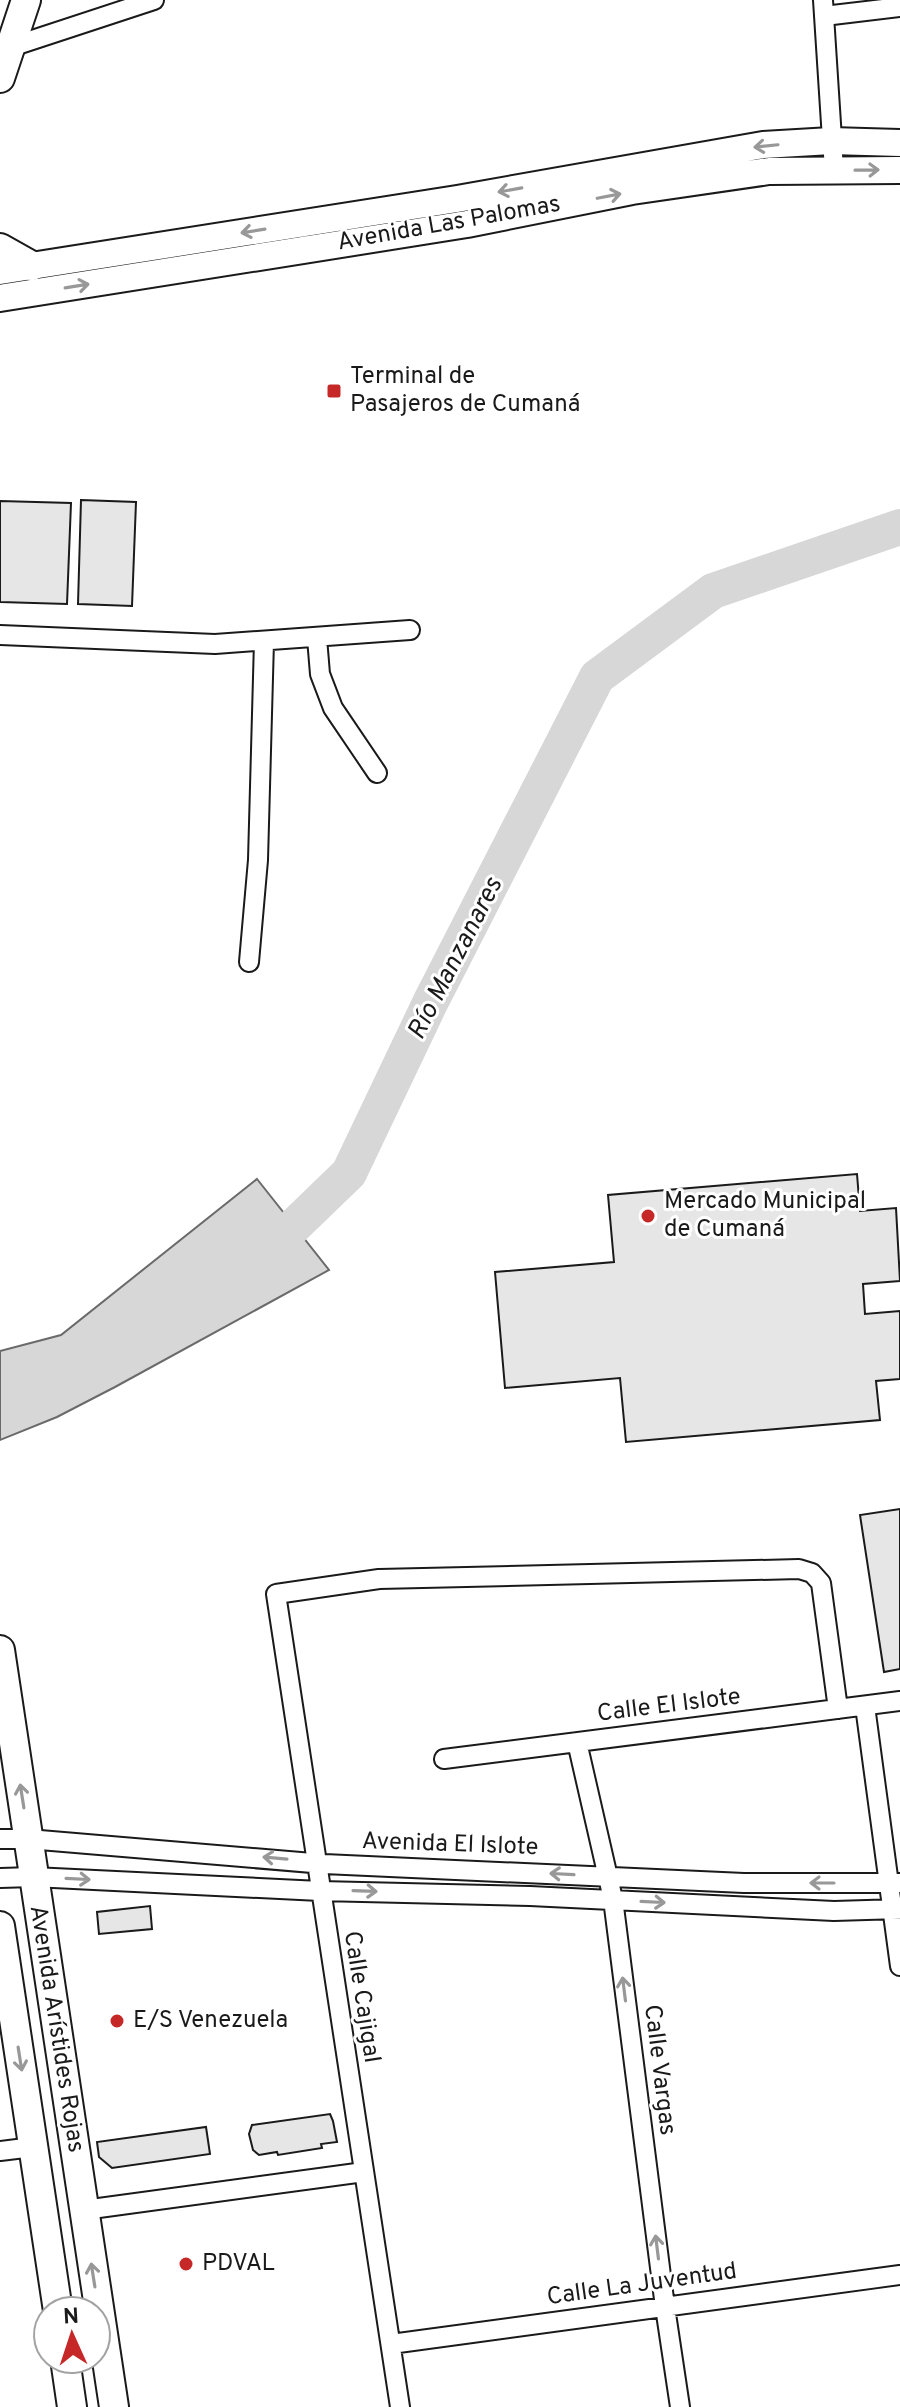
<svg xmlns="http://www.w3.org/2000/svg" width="900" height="2407" viewBox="0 0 900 2407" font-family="Overpass,sans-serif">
<rect width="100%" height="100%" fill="#fff"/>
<path fill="#d7d7d7" stroke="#6a6a6a" stroke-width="2" d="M 257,1179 L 329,1270 L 115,1387 L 57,1417 L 0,1440 L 0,1351 L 61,1335 Z"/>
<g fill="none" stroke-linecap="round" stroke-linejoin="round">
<path stroke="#d7d7d7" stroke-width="36" d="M 262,1257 L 349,1173 L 431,1001 L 597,677 L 713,591 L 900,527"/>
</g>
<path fill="#e6e6e6" stroke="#1a1a1a" stroke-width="2" d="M 81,500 L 136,502 L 132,606 L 78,604 Z
M 0,501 L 71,503 L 67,604 L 0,602 Z
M 857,1174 L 860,1211 L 896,1208 L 900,1281 L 863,1284 L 865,1314 L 900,1311 L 900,1379 L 876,1381 L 880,1420 L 626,1442 L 620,1378 L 505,1388 L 495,1272 L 614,1262 L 608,1195 Z
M 900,1509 L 900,1669 L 884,1672 L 860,1515 Z
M 150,1906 L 152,1929 L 99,1934 L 97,1912 Z
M 330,2114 L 333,2121 L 337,2142 L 321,2144 L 322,2148 L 278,2155 L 277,2152 L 259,2155 L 253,2150 L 249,2134 L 252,2125 Z
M 206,2127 L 210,2154 L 112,2168 L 99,2157 L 97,2142 Z"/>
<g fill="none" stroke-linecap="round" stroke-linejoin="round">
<defs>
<path id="street" d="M 823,0 L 834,170
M 824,16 L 900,7
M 11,47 L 154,0
M 0,635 L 215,644 L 410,630
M 317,638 L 320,674 L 333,708 L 377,773
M 249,962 L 258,860 L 264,641
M 865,1706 L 900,1966
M 577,1742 L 613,1899 L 665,2307 L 680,2407
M 444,1759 L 900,1701
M 0,1839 L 28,1839 L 324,1864 L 744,1883 L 900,1883
M 0,1878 L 33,1877 L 320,1891 L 530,1896 L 834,1911 L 900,1909
M 0,2151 L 33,2147
M 84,2210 L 364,2172
M 391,2344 L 900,2275
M 400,2407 L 276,1594 L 379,1579 L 799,1569 L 812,1573 L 821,1583 L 838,1709"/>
<path id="secondary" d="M 0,271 L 457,199 L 763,145 L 831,141 L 900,143
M 0,298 L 467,224 L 632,191 L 769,171 L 900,170"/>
<path id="primary" d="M 0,78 L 26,0
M 0,248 L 32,266
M 0,1650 L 114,2407
M 0,1926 L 58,2311
M 65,2359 L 72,2407"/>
</defs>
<use href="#street" stroke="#1a1a1a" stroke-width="22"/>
<use href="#secondary" stroke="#1a1a1a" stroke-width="30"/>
<use href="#primary" stroke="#1a1a1a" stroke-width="32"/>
<use href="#street" stroke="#fff" stroke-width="18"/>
<use href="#secondary" stroke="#fff" stroke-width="26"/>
<use href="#primary" stroke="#fff" stroke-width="28"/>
</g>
<defs><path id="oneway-shaft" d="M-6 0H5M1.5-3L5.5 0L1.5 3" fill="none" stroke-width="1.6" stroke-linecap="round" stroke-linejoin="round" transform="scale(2)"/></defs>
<g stroke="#989898">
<use href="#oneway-shaft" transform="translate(766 146) rotate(174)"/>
<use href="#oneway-shaft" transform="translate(867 170) rotate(-1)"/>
<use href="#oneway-shaft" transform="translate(510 190) rotate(170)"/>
<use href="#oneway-shaft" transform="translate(609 196) rotate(-11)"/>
<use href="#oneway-shaft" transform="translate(253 231) rotate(171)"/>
<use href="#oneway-shaft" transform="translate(77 286) rotate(-9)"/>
<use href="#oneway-shaft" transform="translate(22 1796) rotate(-99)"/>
<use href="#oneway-shaft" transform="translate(275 1858) rotate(-175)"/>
<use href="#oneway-shaft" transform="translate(562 1874) rotate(-177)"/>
<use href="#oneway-shaft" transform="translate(78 1879) rotate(3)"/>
<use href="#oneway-shaft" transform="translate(822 1883) rotate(180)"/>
<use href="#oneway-shaft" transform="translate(365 1891) rotate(2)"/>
<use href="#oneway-shaft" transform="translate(653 1902) rotate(3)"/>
<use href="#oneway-shaft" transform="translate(624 1989) rotate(-97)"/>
<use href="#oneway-shaft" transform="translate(20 2059) rotate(81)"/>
<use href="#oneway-shaft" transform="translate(657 2247) rotate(-97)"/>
<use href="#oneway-shaft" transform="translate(93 2275) rotate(-99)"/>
</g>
<g fill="#c62828" stroke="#fff" stroke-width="3">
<rect x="326" y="383" width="16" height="16" rx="4"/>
<circle cx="648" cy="1216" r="8"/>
<circle cx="117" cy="2021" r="8"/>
<circle cx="186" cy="2264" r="8"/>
</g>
<g text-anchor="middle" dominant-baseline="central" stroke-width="6" stroke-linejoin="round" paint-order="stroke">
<g font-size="24" fill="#1a1a1a" stroke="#fff">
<text transform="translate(449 224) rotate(-10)">Avenida Las Palomas</text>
<text transform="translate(669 1706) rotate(-7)">Calle El Islote</text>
<text transform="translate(450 1845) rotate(2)">Avenida El Islote</text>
<text transform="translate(361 1997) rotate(81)">Calle Cajigal</text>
<text transform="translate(56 2029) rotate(81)">Avenida Arístides Rojas</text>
<text transform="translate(659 2070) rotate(83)">Calle Vargas</text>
<text transform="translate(642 2285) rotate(-8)">Calle La Juventud</text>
</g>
<g font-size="24" fill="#1a1a1a" stroke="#fff" text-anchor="start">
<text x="350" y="377">Terminal de<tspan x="350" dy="28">Pasajeros de Cumaná</tspan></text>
<text x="664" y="1202">Mercado Municipal<tspan x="664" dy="28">de Cumaná</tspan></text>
<text x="133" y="2021">E/S Venezuela</text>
<text x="202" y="2264">PDVAL</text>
</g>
<g font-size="26" font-style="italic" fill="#1a1a1a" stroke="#fff">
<text transform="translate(456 959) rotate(-63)">Río Manzanares</text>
</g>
</g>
<g transform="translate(72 2335) rotate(357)"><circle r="38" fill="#ffffff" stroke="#a3a3a3" stroke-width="2"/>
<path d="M0-6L14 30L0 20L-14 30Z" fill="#c62828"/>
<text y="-12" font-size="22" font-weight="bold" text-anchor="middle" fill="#1a1a1a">N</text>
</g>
</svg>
